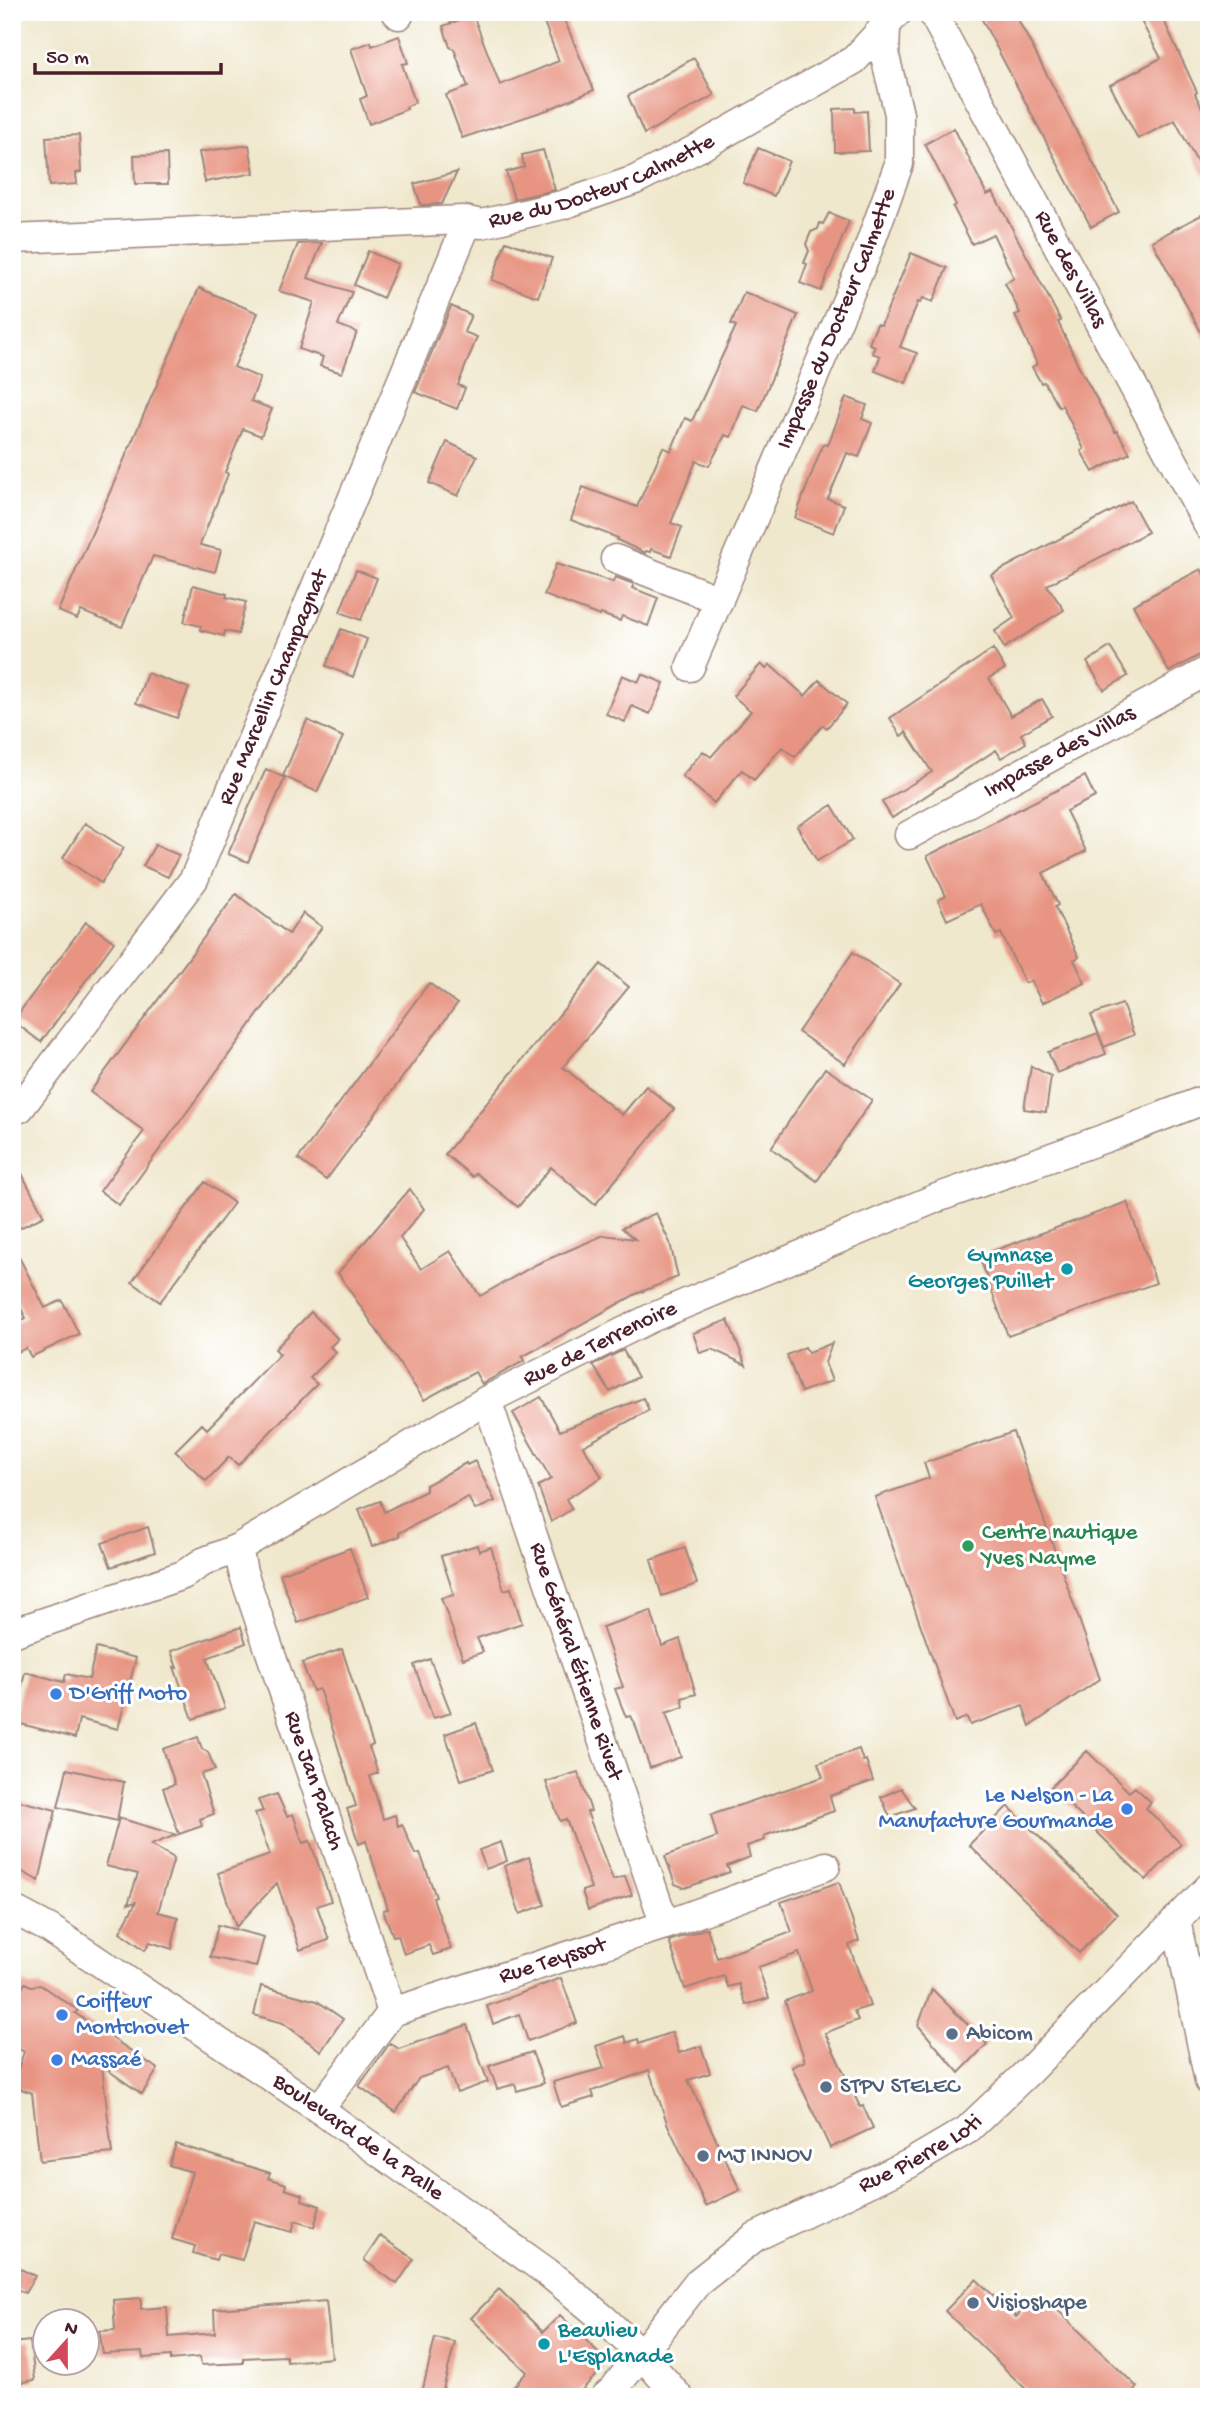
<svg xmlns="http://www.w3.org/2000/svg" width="1221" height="2409" viewBox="0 0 1221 2409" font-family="'Gochi Hand',sans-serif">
<rect width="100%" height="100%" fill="#fff"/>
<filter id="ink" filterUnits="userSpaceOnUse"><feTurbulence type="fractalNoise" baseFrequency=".0143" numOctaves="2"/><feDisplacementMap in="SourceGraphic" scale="14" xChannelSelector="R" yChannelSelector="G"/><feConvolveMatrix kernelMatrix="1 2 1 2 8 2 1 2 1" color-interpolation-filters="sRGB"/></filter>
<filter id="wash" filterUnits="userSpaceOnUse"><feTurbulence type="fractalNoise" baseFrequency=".00686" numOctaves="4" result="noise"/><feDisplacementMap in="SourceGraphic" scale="28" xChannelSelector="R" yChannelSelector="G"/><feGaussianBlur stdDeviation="1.57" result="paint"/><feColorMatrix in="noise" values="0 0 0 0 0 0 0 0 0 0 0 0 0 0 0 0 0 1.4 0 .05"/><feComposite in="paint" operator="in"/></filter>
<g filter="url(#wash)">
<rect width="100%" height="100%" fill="#f0e8cd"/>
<g id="blocks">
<path fill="#e89482" d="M 540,12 L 561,12 L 594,90 L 547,110 L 462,138 L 446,95 L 468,87 L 454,49 L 450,47 L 443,26 L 473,15 L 500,85 L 559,61 Z
M 978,12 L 1014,12 L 1119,212 L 1091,227 Z
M 1136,12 L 1160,12 L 1197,92 L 1195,94 L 1209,122 L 1209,185 L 1175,120 L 1138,139 L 1110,85 L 1161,58 Z
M 399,36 L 408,63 L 402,64 L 415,102 L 406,107 L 407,109 L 369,124 L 360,99 L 367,96 L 351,49 L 371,42 L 372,46 Z
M 694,58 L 714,95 L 644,134 L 628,96 Z
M 855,108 L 855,112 L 867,111 L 869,151 L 835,152 L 834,109 Z
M 954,128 L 987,195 L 993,192 L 1061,321 L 1058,322 L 1080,369 L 1115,432 L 1117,431 L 1130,453 L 1093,472 L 1081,451 L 1084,449 L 1062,405 L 1059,407 L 1044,382 L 1041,383 L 1032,367 L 1037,364 L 1015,315 L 1020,313 L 1005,283 L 1014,278 L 993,234 L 972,244 L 953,207 L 956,205 L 925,144 Z
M 79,135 L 81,172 L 76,173 L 77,184 L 49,186 L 46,137 Z
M 249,145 L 254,173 L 205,182 L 199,152 Z
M 758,148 L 789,161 L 774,196 L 743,183 Z
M 543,150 L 555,190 L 514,199 L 506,172 L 524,167 L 522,155 Z
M 167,154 L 168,184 L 135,184 L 134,155 Z
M 457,172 L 442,204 L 421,205 L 414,184 Z
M 1209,211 L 1209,347 L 1152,241 Z
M 829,213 L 849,221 L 821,291 L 800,283 L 807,264 L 804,263 L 809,251 L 806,244 L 811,232 L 818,229 L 820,223 L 823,224 Z
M 506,241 L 552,258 L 538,297 L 492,280 Z
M 322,243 L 308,278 L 352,292 L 338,325 L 357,332 L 342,373 L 320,366 L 323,357 L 299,349 L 314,302 L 279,291 L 298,244 Z
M 368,251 L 398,264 L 383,298 L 354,285 Z
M 911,253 L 947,268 L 933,302 L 923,298 L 920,303 L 918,302 L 900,347 L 917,353 L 906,383 L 875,371 L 880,356 L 872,353 L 875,346 L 869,344 L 877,324 L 881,325 Z
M 199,288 L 258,313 L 234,367 L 260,378 L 251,401 L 272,409 L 261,436 L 243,429 L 225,472 L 228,474 L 200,545 L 221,550 L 215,572 L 153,556 L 122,627 L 81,611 L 77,619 L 58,611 Z
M 744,292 L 798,315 L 758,411 L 743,405 L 731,437 L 725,435 L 709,466 L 696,461 L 671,523 L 682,527 L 671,556 L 651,549 L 650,552 L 646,551 L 645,553 L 617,540 L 618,538 L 571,520 L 583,487 L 637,507 L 663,447 L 671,451 L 685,418 L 692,421 L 736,326 L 731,324 Z
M 451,306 L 471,315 L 464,332 L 477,337 L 458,385 L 465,388 L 457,409 L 415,392 Z
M 846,397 L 867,405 L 862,419 L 872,423 L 859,457 L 847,453 L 828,499 L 844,505 L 834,533 L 795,518 L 823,444 L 828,445 Z
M 447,442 L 477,456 L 458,496 L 429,483 Z
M 1131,501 L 1148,532 L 1047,585 L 1064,610 L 1004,648 L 995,631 L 1014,618 L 991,575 Z
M 556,564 L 613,582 L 615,577 L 634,584 L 632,588 L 658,598 L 648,626 L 622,616 L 620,621 L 601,614 L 600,616 L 544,595 Z
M 1201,569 L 1209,583 L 1209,650 L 1169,672 L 1133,605 Z
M 356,570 L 377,578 L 361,620 L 340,612 Z
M 193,585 L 227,594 L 226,597 L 246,602 L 238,634 L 225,631 L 224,636 L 200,630 L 201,626 L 184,622 Z
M 341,629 L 367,639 L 353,677 L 326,666 Z
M 1110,647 L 1128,676 L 1104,690 L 1087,662 Z
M 993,649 L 1005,669 L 989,678 L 1011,716 L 1042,699 L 1052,716 L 1021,734 L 1026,743 L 1001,758 L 996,750 L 892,818 L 882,802 L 932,772 L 906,732 L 901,736 L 890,718 Z
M 761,664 L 766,669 L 769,664 L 805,696 L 819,680 L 847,704 L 827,728 L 823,725 L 795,757 L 782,747 L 754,780 L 742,770 L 714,803 L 682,776 L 703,751 L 711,757 L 751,711 L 733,696 Z
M 147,673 L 189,688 L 177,718 L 136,703 Z
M 642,674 L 664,683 L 650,714 L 632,706 L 625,722 L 606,714 L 622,675 L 638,682 Z
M 307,720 L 343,737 L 317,792 L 283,776 Z
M 266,769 L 285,778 L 248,862 L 228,854 Z
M 1085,776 L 1095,797 L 1066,811 L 1086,851 L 1043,873 L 1058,905 L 1055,907 L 1079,957 L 1074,960 L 1085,983 L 1042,1003 L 1031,981 L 1025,983 L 1001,933 L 996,935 L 981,904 L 947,920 L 938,900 L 946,896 L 927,856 Z
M 832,805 L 853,840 L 817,861 L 797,826 Z
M 85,823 L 124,848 L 101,883 L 63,858 Z
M 155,845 L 179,855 L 168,877 L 143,866 Z
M 236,894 L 289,934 L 303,913 L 322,927 L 119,1205 L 100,1191 L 144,1131 L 90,1092 Z
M 86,922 L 114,942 L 41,1042 L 13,1021 Z
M 853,952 L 900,984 L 845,1064 L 798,1032 Z
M 601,964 L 629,987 L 563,1067 L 622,1115 L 646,1086 L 674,1109 L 595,1205 L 551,1167 L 518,1207 L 476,1173 L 473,1177 L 445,1154 Z
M 429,983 L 457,1004 L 326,1180 L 298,1159 Z
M 1122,1004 L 1134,1035 L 1104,1047 L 1091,1015 Z
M 1098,1033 L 1106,1054 L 1057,1073 L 1048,1052 Z
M 1031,1066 L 1051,1076 L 1046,1112 L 1024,1109 Z
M 825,1068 L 872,1100 L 817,1181 L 771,1148 Z
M 12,1155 L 44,1216 L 12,1232 Z
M 205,1182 L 234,1203 L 160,1302 L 132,1282 Z
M 410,1189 L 424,1209 L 400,1238 L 421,1269 L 450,1251 L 480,1296 L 537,1264 L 604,1235 L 635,1239 L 622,1228 L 656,1213 L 670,1243 L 678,1277 L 636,1294 L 522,1357 L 524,1361 L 482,1384 L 475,1372 L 424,1400 L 338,1273 Z
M 1127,1202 L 1156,1283 L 1008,1336 L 979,1256 Z
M 12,1243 L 45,1308 L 62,1300 L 79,1334 L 31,1357 L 26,1348 L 12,1355 L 12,1325 L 26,1318 L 12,1291 Z
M 311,1312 L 338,1339 L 330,1347 L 336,1352 L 310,1378 L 317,1384 L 238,1465 L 229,1457 L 206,1481 L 175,1451 L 202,1424 L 207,1429 L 280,1354 L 275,1349 Z
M 728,1320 L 746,1365 L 712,1349 L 700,1353 L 693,1333 Z
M 832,1343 L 825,1363 L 832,1381 L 801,1392 L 787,1355 L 805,1347 L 808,1353 Z
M 623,1350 L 638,1377 L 610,1392 L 593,1365 Z
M 541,1397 L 560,1431 L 643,1398 L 649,1410 L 583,1446 L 602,1477 L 566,1499 L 572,1509 L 551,1522 L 538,1486 L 551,1479 L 513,1413 Z
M 1013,1432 L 1100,1679 L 1030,1726 L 1023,1706 L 970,1725 L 967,1717 L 955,1722 L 875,1497 L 929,1478 L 924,1463 Z
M 475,1461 L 495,1501 L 475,1510 L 468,1497 L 399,1533 L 400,1536 L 372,1547 L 359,1509 L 380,1501 L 384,1512 L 426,1491 L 426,1485 L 466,1463 L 467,1465 Z
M 148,1527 L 155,1552 L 111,1567 L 102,1543 Z
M 477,1545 L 479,1551 L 491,1547 L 504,1590 L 511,1588 L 522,1623 L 477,1638 L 483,1652 L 463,1659 L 441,1598 L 454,1595 L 441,1556 Z
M 350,1548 L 368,1597 L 298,1623 L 280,1574 Z
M 685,1548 L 697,1584 L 662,1596 L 651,1560 Z
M 651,1611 L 662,1646 L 680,1639 L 696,1694 L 682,1698 L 684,1707 L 666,1713 L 681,1757 L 650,1768 L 635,1724 L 631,1716 L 626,1717 L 615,1689 L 623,1687 L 602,1627 Z
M 241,1627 L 246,1643 L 207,1658 L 225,1708 L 193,1719 L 174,1667 L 177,1668 L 171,1651 Z
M 96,1648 L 136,1658 L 118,1729 L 79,1719 L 75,1738 L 13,1722 L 25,1672 L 64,1682 L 66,1674 L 89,1679 Z
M 342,1649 L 373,1745 L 369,1747 L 378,1773 L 370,1776 L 383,1819 L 395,1815 L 398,1826 L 402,1824 L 415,1854 L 420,1853 L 436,1897 L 433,1898 L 451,1949 L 433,1955 L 429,1945 L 404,1954 L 398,1935 L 393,1936 L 383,1910 L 388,1909 L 366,1841 L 359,1844 L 347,1809 L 356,1806 L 331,1724 L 319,1689 L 313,1691 L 302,1663 Z
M 430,1659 L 451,1713 L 433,1718 L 414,1665 Z
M 476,1723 L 493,1770 L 461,1780 L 445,1734 Z
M 198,1737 L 202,1749 L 208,1752 L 215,1770 L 201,1774 L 214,1814 L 200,1819 L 202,1826 L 179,1834 L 163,1788 L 175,1784 L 163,1749 Z
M 859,1749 L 863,1761 L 866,1760 L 873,1781 L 830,1796 L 834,1811 L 764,1836 L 765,1840 L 747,1846 L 750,1857 L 727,1866 L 730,1872 L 685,1888 L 675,1884 L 665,1856 L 717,1837 L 711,1815 L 823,1777 L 818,1763 Z
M 1087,1751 L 1129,1792 L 1135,1787 L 1151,1802 L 1146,1808 L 1181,1844 L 1146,1880 L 1051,1787 Z
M 67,1769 L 124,1782 L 117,1821 L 58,1807 Z
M 578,1772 L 591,1811 L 587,1812 L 613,1880 L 625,1876 L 632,1895 L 588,1910 L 582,1891 L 591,1888 L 566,1819 L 560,1821 L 546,1782 Z
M 901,1788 L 915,1808 L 890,1817 L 881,1797 Z
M 277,1794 L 287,1816 L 293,1814 L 303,1843 L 310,1841 L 331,1901 L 317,1906 L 329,1940 L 300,1950 L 277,1883 L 236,1927 L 218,1873 L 270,1855 L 255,1813 L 263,1811 L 258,1800 Z
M 12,1799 L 56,1810 L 39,1881 L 12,1866 Z
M 1008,1806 L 1117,1914 L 1079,1953 L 969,1845 Z
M 119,1818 L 176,1835 L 151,1845 L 174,1858 L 158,1912 L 178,1917 L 172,1949 L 150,1942 L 145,1950 L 120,1932 L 136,1902 L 128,1904 L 138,1874 L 106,1866 Z
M 501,1842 L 507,1861 L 486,1869 L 479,1850 Z
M 529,1857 L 545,1905 L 520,1914 L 504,1866 Z
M 839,1882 L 859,1941 L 849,1945 L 870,2006 L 854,2011 L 858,2020 L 825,2033 L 860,2107 L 863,2106 L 873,2128 L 830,2148 L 792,2067 L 805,2061 L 785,2001 L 812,1991 L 799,1953 L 758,1967 L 769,1998 L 746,2005 L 739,1984 L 728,1987 L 724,1976 L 685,1989 L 669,1941 L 707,1928 L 717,1958 L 764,1942 L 792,1932 L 781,1902 Z
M 218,1925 L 264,1937 L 256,1967 L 210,1957 Z
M 561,1978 L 577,2023 L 528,2041 L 519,2014 L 493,2024 L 487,2006 Z
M 25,1983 L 31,1986 L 40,1985 L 78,2010 L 75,2013 L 158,2069 L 142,2094 L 102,2066 L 112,2153 L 40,2161 L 32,2093 L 12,2086 L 24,2052 L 12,2045 L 12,2005 Z
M 261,1986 L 317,2001 L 343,2019 L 321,2051 L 283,2023 L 254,2015 Z
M 932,1989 L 987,2044 L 959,2073 L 918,2025 Z
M 467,2025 L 488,2082 L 457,2093 L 448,2068 L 419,2078 L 396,2112 L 359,2086 L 390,2043 L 399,2049 Z
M 672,2032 L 679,2053 L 701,2046 L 710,2073 L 688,2080 L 740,2190 L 706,2206 L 667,2123 L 649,2070 L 592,2091 L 594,2097 L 561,2107 L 553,2082 L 604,2068 L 596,2046 L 625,2036 L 627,2043 L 638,2039 L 639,2044 Z
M 532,2052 L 544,2083 L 517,2091 L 515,2084 L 497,2089 L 489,2066 Z
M 176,2144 L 270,2173 L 268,2178 L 286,2184 L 285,2189 L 303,2195 L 302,2200 L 320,2206 L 314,2227 L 295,2221 L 292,2232 L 254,2221 L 242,2260 L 218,2254 L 216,2260 L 193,2253 L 195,2246 L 172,2239 L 192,2172 L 169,2165 Z
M 380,2236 L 414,2259 L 397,2284 L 364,2260 Z
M 12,2265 L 35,2276 L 25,2293 L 12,2287 Z
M 976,2279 L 1016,2317 L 1040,2293 L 1137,2387 L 1128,2397 L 1034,2397 L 945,2311 Z
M 499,2289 L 543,2332 L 560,2315 L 602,2356 L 602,2369 L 575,2397 L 504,2397 L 527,2372 L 471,2318 Z
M 141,2298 L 141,2309 L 167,2307 L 169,2337 L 215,2333 L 214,2309 L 326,2301 L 332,2358 L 287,2362 L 286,2356 L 243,2358 L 243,2363 L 201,2365 L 200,2357 L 171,2360 L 171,2356 L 143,2358 L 142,2352 L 103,2354 L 99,2331 L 115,2330 L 113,2300 Z
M 435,2338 L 455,2342 L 441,2397 L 421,2397 Z
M 30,2341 L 35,2380 L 12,2384 L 12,2343 Z"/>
</g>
</g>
<g filter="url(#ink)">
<use href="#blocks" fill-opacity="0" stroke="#9d847c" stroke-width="2"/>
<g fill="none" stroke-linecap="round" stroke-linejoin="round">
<defs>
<g id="minor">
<path d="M 396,12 L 399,15"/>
<path id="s1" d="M 932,12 L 1209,527"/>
<path id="s2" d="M 12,239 L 463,220 L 481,224 L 562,205 L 635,180 L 702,146 L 854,60 L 898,12"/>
<path d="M 615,559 L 719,600"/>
<path id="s3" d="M 690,667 L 866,255 L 899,164 L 899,114 L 885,56 L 886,27"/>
<path id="s4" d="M 909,835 L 1209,670"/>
<path id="s5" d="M 12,1112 L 20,1108 L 194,879 L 468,221"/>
<path id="s6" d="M 487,1400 L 665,1925"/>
<path id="s7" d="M 238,1548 L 243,1572 L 392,2012"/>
<path id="s8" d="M 12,1633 L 183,1575 L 203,1562 L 238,1548 L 487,1400 L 651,1318 L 934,1199 L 1111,1136 L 1209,1098"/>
<path id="s9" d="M 12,1909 L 50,1929 L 319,2109 L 547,2272 L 604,2319 L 641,2354 L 679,2397"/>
<path d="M 1176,1920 L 1209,2081"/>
<path id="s10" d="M 319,2109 L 392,2012 L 665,1925 L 826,1866"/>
<path id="s11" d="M 605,2397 L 613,2390 L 697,2283 L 755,2237 L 909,2164 L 967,2130 L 1030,2070 L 1209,1887"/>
</g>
</defs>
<use href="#minor" stroke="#9d847c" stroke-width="31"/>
<use href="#minor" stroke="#fff" stroke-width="28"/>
</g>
</g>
<g fill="#0f9aa8" stroke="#fff" stroke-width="2.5">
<circle cx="1067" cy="1269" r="7"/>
<circle cx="544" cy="2344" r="7"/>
</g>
<circle fill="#2e9e5b" stroke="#fff" stroke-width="2.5" cx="968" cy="1546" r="7"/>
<g fill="#3f7fe0" stroke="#fff" stroke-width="2.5">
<circle cx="56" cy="1694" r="7"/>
<circle cx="1127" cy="1809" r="7"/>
<circle cx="62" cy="2015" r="7"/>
<circle cx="57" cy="2060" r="7"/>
</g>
<g fill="#5c6f8a" stroke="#fff" stroke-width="2.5">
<circle cx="952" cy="2034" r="7"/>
<circle cx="826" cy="2087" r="7"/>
<circle cx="703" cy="2156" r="7"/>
<circle cx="973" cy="2303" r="7"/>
</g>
<g text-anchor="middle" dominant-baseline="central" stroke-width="6" stroke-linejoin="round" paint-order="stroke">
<g font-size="23" fill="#4a1f2b" stroke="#fff">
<text stroke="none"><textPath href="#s2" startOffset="598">Rue du Docteur Calmette</textPath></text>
<text stroke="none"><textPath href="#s1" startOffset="292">Rue des Villas</textPath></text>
<text stroke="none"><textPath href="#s3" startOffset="378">Impasse du Docteur Calmette</textPath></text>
<text stroke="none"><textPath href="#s5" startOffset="504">Rue Marcellin Champagnat</textPath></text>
<text stroke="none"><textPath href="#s4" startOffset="172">Impasse des Villas</textPath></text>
<text stroke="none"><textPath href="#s8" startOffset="658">Rue de Terrenoire</textPath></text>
<text stroke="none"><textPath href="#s6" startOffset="276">Rue Général Étienne Rivet</textPath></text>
<text stroke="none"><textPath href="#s7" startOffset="245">Rue Jan Palach</textPath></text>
<text stroke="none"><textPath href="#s10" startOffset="290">Rue Teyssot</textPath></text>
<text stroke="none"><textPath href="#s9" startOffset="415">Boulevard de la Palle</textPath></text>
<text stroke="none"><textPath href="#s11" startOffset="406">Rue Pierre Loti</textPath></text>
</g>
<g font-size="23" fill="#0d838f" stroke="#fff" text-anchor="end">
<text x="1053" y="1256">Gymnase<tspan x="1053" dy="26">Georges Puillet</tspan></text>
<text x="558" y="2331" text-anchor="start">Beaulieu<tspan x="558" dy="26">L'Esplanade</tspan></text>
</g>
<g font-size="23" fill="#27864d" stroke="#fff" text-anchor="start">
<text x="982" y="1533">Centre nautique<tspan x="982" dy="26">Yves Nayme</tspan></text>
</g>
<g font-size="23" fill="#366cbe" stroke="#fff" text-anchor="start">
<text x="70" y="1694">D'Griff Moto</text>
<text x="1113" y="1796" text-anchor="end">Le Nelson - La<tspan x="1113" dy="26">Manufacture Gourmande</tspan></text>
<text x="76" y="2002">Coiffeur<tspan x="76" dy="26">Montchovet</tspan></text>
<text x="71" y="2060">Massaé</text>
</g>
<g font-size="23" fill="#4e5e75" stroke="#fff" text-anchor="start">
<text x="966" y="2034">Abicom</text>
<text x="840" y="2087">STPV STELEC</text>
<text x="717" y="2156">MJ INNOV</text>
<text x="987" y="2303">Visioshape</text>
</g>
</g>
<rect width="1221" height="2409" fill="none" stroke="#fff" stroke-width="42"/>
<g transform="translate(66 2342) rotate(21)"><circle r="33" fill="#ffffff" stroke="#b7a5aa" stroke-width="2"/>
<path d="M0-5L12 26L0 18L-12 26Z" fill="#d1495b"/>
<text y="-10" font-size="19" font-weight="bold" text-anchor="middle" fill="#4a1f2b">N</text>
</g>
<path d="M35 63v10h186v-10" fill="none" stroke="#4a1f2b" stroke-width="3.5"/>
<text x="46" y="63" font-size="21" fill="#4a1f2b" stroke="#ffffff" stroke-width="5" paint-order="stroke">50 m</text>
</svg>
